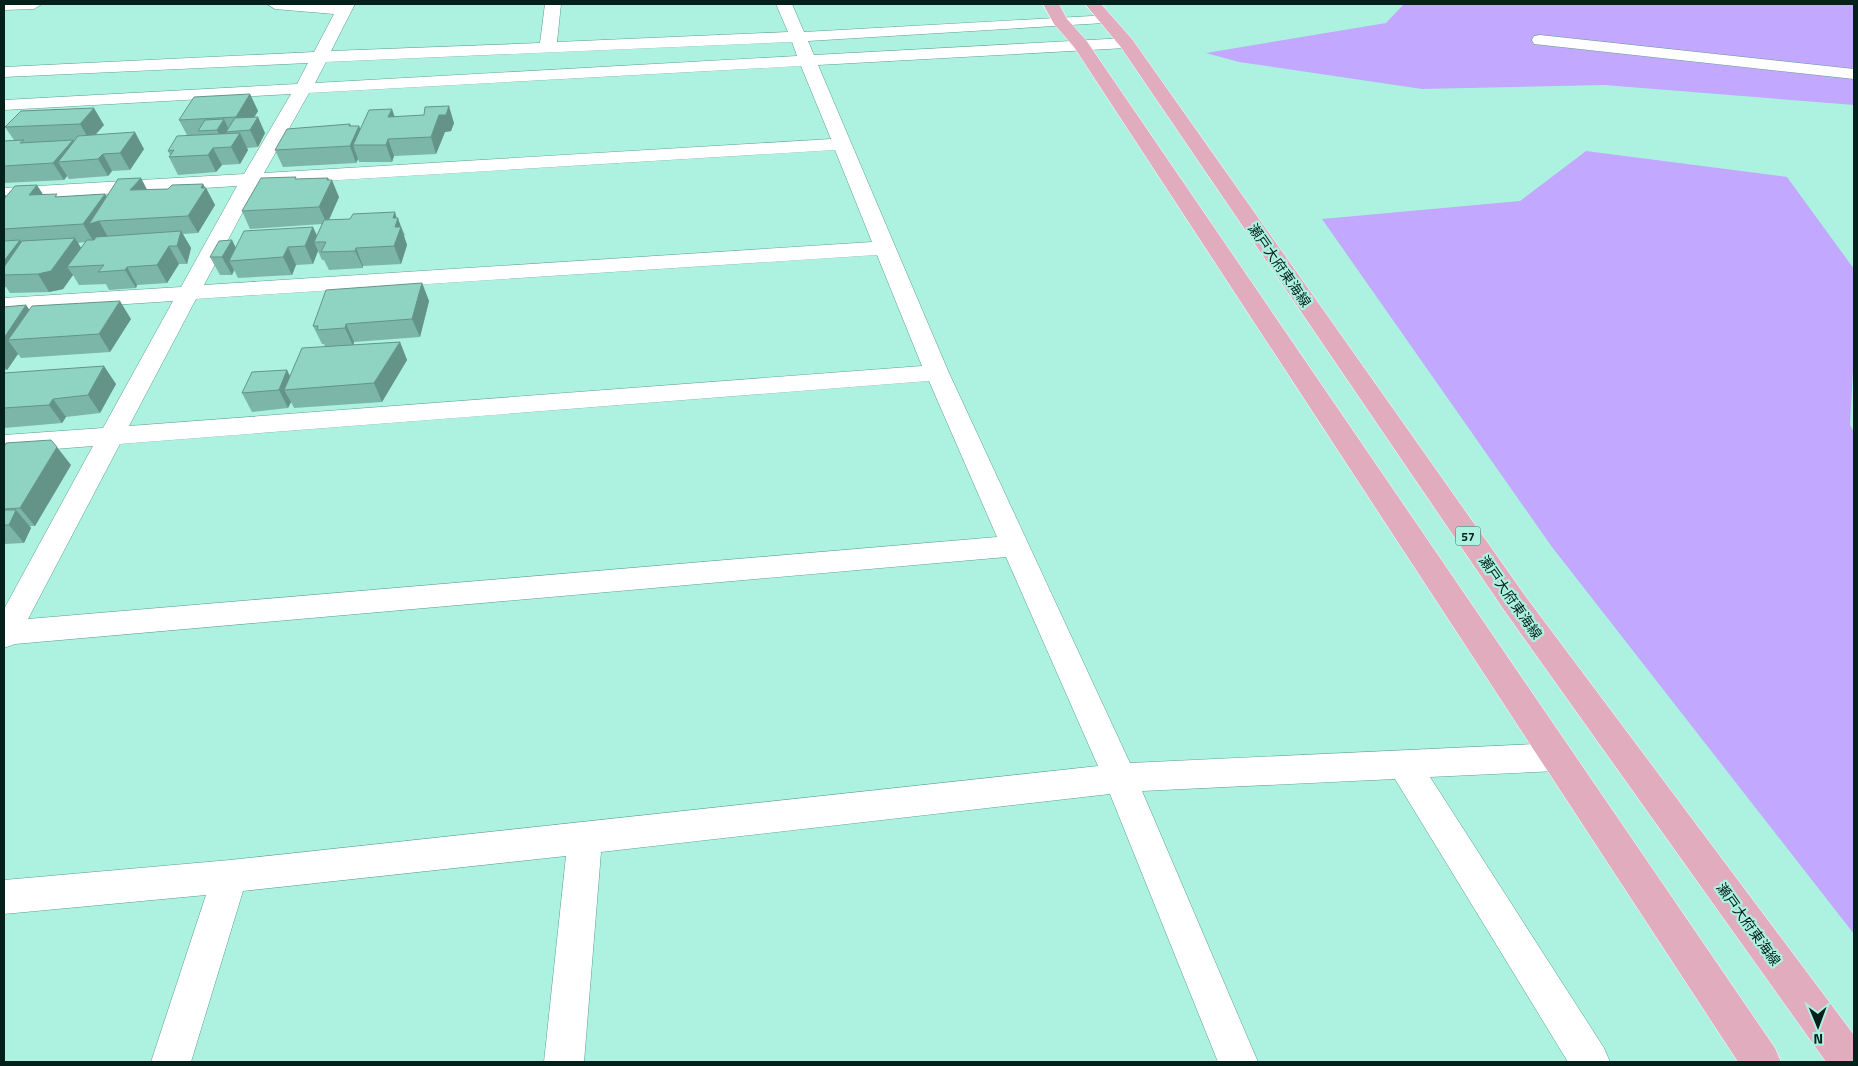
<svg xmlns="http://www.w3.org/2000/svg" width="1858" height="1066" viewBox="0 0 1858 1066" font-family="'Titillium Web','Noto Sans JP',sans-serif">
<rect width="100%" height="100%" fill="#adf2e1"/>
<path fill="#c2a8fe" d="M 1404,4 L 1854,4 L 1854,105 L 1604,85 L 1422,89 L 1239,62 L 1206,53 L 1386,23 Z
M 1586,151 L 1787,177 L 1854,269 L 1854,353 L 1850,425 L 1854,432 L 1854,934 L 1552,547 L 1322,219 L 1520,201 Z"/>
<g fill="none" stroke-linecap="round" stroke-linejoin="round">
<defs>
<path id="minor" d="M 4,4 L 42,4 L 34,9 L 4,10 Z
M 267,4 L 355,4 L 331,51 L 540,43 L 545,4 L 561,4 L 557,42 L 788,32 L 776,4 L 792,4 L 804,32 L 1110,15 L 1112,18 L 1104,23 L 808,41 L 814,55 L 1126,38 L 1132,39 L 1134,43 L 1132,47 L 1126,48 L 818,65 L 949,373 L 1130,763 L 1556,743 L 1567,747 L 1572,757 L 1567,767 L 1556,771 L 1430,777 L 1604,1048 L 1610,1062 L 1568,1062 L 1395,779 L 1142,791 L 1258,1062 L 1218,1062 L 1110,794 L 601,852 L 584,1062 L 544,1062 L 566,856 L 243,891 L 191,1062 L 151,1062 L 206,895 L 4,914 L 4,880 L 230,860 L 1098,766 L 1006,557 L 15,644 L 4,648 L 4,609 L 93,446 L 4,453 L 4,435 L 103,428 L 173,301 L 4,312 L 4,298 L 181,287 L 237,186 L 4,200 L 4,188 L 244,174 L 291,94 L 4,110 L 4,100 L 297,84 L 308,63 L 4,77 L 4,67 L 314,52 L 334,14 L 275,9 ZM 792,42 L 797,56 L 315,83 L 326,62 ZM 801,66 L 831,139 L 264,173 L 309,93 ZM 835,150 L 872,242 L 204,285 L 257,185 ZM 877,255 L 922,366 L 129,426 L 196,299 ZM 929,381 L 997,537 L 28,619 L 120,444 Z
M 1540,35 L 1854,69 L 1854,79 L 1534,44 L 1532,40 L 1534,36 Z"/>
<path id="primary" d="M 1043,4 L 1059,4 L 1067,19 L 1086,40 L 1775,1048 L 1781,1062 L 1738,1062 L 1074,47 L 1054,24 Z
M 1085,4 L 1101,4 L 1132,39 L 1526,597 L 1854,1035 L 1854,1062 L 1826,1062 L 1506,613 L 1120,46 Z"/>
</defs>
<use href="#minor" stroke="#5a9e8e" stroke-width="1"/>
<use href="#primary" stroke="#fff" stroke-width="1"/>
<use href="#minor" fill="#fff" fill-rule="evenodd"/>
<use href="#primary" fill="#e2acbf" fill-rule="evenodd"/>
</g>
<path fill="#7bb6a8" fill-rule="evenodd" d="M 250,94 L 258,111 L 254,117 L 265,133 L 258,147 L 247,148 L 248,150 L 240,164 L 222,165 L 216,172 L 178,175 L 169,157 L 170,155 L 168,151 L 187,135 L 179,120 Z
M 21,111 L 104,125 L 95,134 L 144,149 L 130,170 L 112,171 L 108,176 L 69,179 L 67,176 L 64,180 L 4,183 L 4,141 L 14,140 L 5,127 Z
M 395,117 L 454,123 L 451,131 L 445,132 L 436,154 L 394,156 L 392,162 L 359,162 L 358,159 L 356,163 L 283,167 L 275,150 L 351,126 L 359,126 L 360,128 Z
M 328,178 L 339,197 L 329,220 L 397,218 L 405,235 L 404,236 L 407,245 L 401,264 L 363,266 L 363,268 L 329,270 L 324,260 L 322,260 L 318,251 L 313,264 L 296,265 L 292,275 L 238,278 L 234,270 L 232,275 L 220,275 L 210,257 L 236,247 L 317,235 L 322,224 L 250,229 L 242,211 L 297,179 Z
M 203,184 L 205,188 L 206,188 L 215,205 L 198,233 L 183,234 L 191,248 L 187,264 L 179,264 L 167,283 L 137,285 L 136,288 L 109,290 L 106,284 L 79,285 L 73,275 L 63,289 L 49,292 L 10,293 L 6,287 L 4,287 L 4,195 L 6,195 L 6,196 L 43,194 L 59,197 L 105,194 L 106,196 L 147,190 L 168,189 ZM 85,242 L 81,248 L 78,243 Z
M 422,283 L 429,301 L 420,337 L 354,342 L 353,345 L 400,342 L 407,360 L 382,402 L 294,408 L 291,402 L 288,408 L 252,412 L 242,393 L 287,370 L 290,377 L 325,347 L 324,344 L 322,344 L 313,326 Z
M 26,305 L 29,310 L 131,319 L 110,352 L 21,358 L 18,354 L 7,370 L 4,370 L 4,307 Z
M 4,373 L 116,384 L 100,413 L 66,417 L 62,423 L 4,428 Z
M 4,447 L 71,465 L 35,526 L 30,526 L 31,528 L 24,543 L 4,544 Z"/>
<path fill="#649488" d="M 250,94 L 258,111 L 246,131 L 243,131 L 236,117 Z
M 449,106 L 454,123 L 451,131 L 445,132 L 436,154 L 431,137 L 439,115 Z
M 94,108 L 104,125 L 90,141 L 80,124 Z
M 392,109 L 398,126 L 388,117 Z
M 258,117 L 265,133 L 258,147 L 250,130 Z
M 224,119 L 230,132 L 226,132 L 230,139 L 225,146 L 217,130 Z
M 350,124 L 355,135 L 359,126 L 366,143 L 353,145 L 358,159 L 356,163 L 350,146 L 349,126 Z
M 135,132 L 144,149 L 130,170 L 120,153 Z
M 240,133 L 248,150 L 240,164 L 231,147 Z
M 388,139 L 394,156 L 392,162 L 386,145 Z
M 73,140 L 83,157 L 58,162 L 67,176 L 64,180 L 53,163 Z
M 213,148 L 222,165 L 216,172 L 208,155 Z
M 103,154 L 112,171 L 108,176 L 98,159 Z
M 141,178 L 150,195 L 130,190 Z
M 328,178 L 330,183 L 332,180 L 339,197 L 327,224 L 319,207 Z
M 203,184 L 206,189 L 206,188 L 215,205 L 198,233 L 188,216 Z
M 37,185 L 48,202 L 29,195 Z
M 105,194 L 115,211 L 99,221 L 109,239 L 94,242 L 83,224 Z
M 395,212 L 397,219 L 398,218 L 407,245 L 401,264 L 394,246 L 393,218 Z
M 313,227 L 320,242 L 314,242 L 318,251 L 313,264 L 305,246 Z
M 181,231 L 191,248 L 187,264 L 177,246 Z
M 75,238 L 86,256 L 67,267 L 73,275 L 63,289 L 49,292 L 38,274 Z
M 20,240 L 31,257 L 4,275 L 4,261 Z
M 232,240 L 241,258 L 229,261 L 234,270 L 232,275 L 222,257 Z
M 169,246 L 179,264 L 167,283 L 157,265 Z
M 288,247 L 296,265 L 292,275 L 283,257 Z
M 356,248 L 363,266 L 363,268 L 355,251 Z
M 127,267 L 137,285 L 136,288 L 125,270 Z
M 422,283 L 429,301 L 420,337 L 412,319 Z
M 120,301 L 131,319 L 110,352 L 99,334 Z
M 26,305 L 39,323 L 8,340 L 18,354 L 7,370 L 4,366 L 4,338 Z
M 346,324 L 354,342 L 353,346 L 345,328 Z
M 400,342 L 407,360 L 382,402 L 374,383 Z
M 104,366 L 116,384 L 100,413 L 88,395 Z
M 287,370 L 296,388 L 284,390 L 291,402 L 288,408 L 279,390 Z
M 53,399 L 66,417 L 62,423 L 49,405 Z
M 57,447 L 71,465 L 35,526 L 20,508 Z
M 16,510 L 31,528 L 24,543 L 9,525 Z"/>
<path fill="#8fd4c3" stroke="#649488" d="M 250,94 L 236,117 L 179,120 L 194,97 Z
M 449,106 L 446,115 L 439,115 L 431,137 L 388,139 L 386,145 L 353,145 L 369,110 L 392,109 L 388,117 L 424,115 L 425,107 Z
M 94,108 L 80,124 L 5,127 L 21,111 Z
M 258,117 L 250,130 L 226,132 L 235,118 Z
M 224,119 L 217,130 L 198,131 L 205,120 Z
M 350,124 L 349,126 L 359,126 L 350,146 L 275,150 L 287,129 Z
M 135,132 L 120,153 L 103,154 L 98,159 L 58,162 L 78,136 Z
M 240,133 L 231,147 L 213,148 L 208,155 L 169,157 L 174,150 L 168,151 L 177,136 Z
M 24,140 L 20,143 L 73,140 L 53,163 L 4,166 L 4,141 Z
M 296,177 L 295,179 L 328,178 L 327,180 L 332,180 L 319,207 L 242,211 L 261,178 Z
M 141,178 L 130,190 L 168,189 L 172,185 L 203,184 L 201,188 L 206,188 L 188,216 L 99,221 L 89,224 L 118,179 Z
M 37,185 L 29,195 L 57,194 L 55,197 L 105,194 L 83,224 L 4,229 L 4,199 L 15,186 Z
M 395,212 L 393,218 L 398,218 L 395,227 L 401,227 L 394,246 L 356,248 L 355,251 L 321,252 L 326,242 L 314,242 L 324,220 L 350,219 L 353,214 Z
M 313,227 L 305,246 L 288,247 L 283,257 L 229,261 L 244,231 Z
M 181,231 L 177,246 L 169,246 L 157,265 L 127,267 L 125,270 L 98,272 L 104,265 L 67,267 L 87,240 L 94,240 L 96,237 Z
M 75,238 L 51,271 L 38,274 L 4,275 L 4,267 L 22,241 Z
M 20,240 L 4,261 L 4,241 Z
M 232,240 L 222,257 L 210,257 L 219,241 Z
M 422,283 L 412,319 L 346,324 L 345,328 L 317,330 L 318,326 L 313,326 L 326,290 Z
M 120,301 L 99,334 L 8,340 L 32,306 Z
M 26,305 L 4,338 L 4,307 Z
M 400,342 L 374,383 L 284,390 L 302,348 Z
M 104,366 L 88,395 L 53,399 L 49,405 L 4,408 L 4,373 Z
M 287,370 L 279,390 L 242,393 L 252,372 Z
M 51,440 L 57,447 L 20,508 L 4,509 L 4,447 L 6,443 Z
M 4,510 L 16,510 L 9,525 L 4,525 Z"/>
<g text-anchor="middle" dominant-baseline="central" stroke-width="4.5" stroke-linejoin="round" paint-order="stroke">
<rect fill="#adf2e1" stroke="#365f56" stroke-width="1" x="1455.5" y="526.5" width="25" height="19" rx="4"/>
<g font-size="12" font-weight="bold" fill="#03201b">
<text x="1468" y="536">57</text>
</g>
<g font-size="14" fill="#03201b" stroke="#adf2e1">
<text transform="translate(1280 265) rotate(55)">瀬戸大府東海線</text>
<text transform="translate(1511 597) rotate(55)">瀬戸大府東海線</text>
<text transform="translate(1749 924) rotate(54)">瀬戸大府東海線</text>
</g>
</g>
<rect width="1858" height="1066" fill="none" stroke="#03201b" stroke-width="10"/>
<g transform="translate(1818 1026) rotate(179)" stroke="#adf2e1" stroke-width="4" paint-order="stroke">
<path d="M0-4L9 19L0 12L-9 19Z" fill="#03201b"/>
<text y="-8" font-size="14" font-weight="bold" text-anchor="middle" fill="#03201b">N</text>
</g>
</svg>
